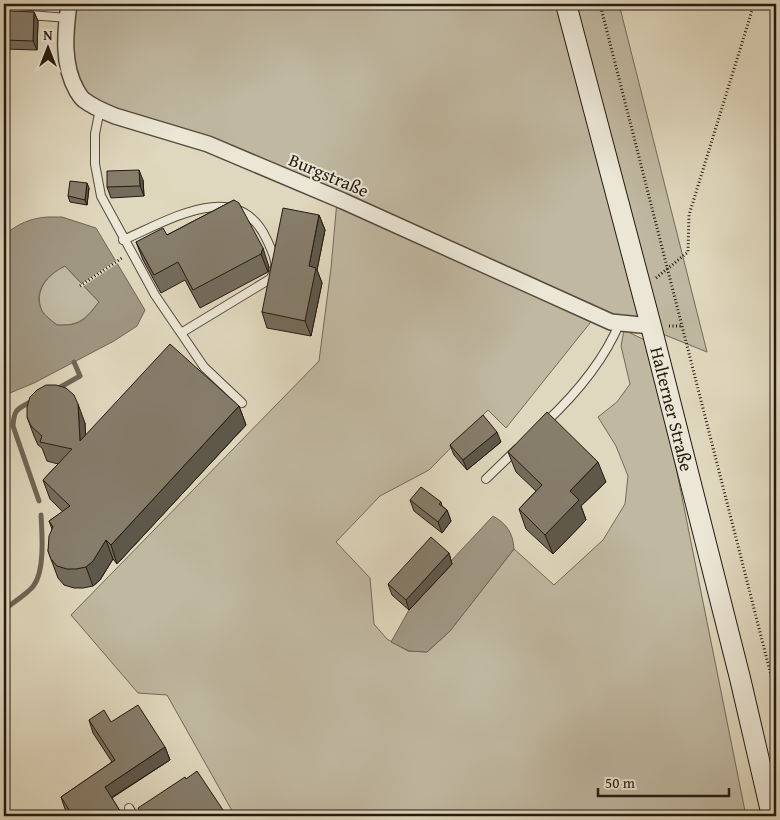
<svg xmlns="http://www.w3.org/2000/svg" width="780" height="820" viewBox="0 0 780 820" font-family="'Gentium Book Plus',serif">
<rect width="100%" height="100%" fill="#e0d8be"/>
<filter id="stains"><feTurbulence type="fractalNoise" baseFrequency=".004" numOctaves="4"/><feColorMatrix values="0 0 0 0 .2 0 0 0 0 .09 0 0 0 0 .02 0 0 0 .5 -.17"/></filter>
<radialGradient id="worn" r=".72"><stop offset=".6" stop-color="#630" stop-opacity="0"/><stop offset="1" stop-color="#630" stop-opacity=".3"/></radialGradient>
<path fill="#c0b8a1" stroke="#726959" d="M 71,4 L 619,4 L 707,352 C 498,269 293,176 83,97 L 70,62 Z
M 337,201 L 594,318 L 506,428 L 488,410 L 429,470 L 380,496 L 336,542 L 370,578 L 374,624 L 387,639 L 408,651 L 427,652 L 450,631 L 514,549 L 554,585 L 603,540 L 625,504 L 628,476 L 616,446 L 598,417 L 617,402 L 630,384 L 621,346 L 624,330 L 651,343 L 746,816 L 235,816 L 167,695 L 138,693 L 71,615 L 319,361 L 331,268 Z
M 65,266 L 99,302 C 85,319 80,326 57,325 C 52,321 45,316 42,311 C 33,291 48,274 65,266 Z"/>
<path fill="#a09783" stroke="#6f6555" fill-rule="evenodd" d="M 48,217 L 62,217 L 96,228 L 145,310 L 137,326 L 114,341 L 34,383 L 10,393 L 4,391 L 4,235 C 18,224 30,218 48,217 ZM 65,266 L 99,302 C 85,320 81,326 57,325 C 52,321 45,316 42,311 C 32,291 48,274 65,266 Z
M 493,516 C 507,524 513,533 514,549 L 450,631 L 427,652 L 409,651 L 391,642 L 409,610 L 450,562 Z"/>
<path fill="#e0d8be" d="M 118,259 L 120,262 L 82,287 L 80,285 Z"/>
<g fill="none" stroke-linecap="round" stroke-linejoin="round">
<path stroke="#6f6555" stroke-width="5" d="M 57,389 L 80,376 L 74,362
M 32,401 C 17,409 14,409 13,426 L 39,501
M 4,610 C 11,604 30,592 34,585 C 45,570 42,533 41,515"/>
<defs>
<path id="service" d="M 4,13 L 68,18
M 100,109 L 95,134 L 95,164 L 101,196 L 155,295 L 204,367 L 242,403
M 123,240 C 168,221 238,176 267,240 C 274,255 280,266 270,279 L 181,333
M 545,423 C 576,394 604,361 620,322
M 486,479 L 517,449
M 129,808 L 134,816"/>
<path id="minor" d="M 69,4 C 65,33 62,65 77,91 C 79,94 81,98 84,100 C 93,107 105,112 115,116 L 208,144 L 343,201 L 611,322 L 651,326"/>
<path id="secondary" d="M 566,4 L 651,326 L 740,678 L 772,816"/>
</defs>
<use href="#service" stroke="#544a3c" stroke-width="10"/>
<use href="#minor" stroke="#544a3c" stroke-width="18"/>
<use href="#secondary" stroke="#251a11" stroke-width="22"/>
<path stroke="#251a11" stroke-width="3" stroke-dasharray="1 2.5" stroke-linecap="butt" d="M 600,4 L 776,695
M 656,278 L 688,252 L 689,215 L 754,4
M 80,286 L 122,258
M 669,326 L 683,326"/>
<use href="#service" stroke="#ebe6d5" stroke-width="8"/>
<use href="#minor" stroke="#ebe6d5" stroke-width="15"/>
<use href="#secondary" stroke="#ebe6d5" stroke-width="20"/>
</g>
<path fill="#736c5c" stroke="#251a11" d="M 34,12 L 38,21 L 37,50 L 4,49 L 4,13 Z
M 143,180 L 144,196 L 111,198 L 107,187 Z
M 89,188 L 87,205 L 70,202 L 68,196 Z
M 234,200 L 269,267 L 268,272 L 200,308 L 185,280 L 161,293 L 143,260 L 136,242 L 167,235 Z
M 319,215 L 325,230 L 317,270 L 322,283 L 311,336 L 267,328 L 262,312 Z
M 239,406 L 246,425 L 117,564 L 113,559 L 100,580 L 93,586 L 83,588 L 74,588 L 64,585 L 58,578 L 48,551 L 52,529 L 49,521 L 63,512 L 50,499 L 43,480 L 58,464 L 47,461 L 42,448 L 38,445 L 34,436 L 27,417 L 85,423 L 85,435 Z
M 501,442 L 467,470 L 454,455 L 450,445 Z
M 508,452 L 606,482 L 581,506 L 586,520 L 553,554 L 526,529 L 519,509 L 536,491 L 516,472 Z
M 410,500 L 441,502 L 442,506 L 447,510 L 451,521 L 442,533 L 414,511 Z
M 449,553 L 452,564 L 409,610 L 392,595 L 388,584 Z
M 89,720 L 111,722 L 165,747 L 170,760 L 112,798 L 123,816 L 70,816 L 65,809 L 61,797 L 112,762 L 93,733 Z"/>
<path fill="#5e584b" stroke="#251a11" d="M 34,12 L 38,21 L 37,50 L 33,41 Z
M 139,170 L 143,180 L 144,196 L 140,186 Z
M 87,183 L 89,188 L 87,205 L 85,200 Z
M 319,215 L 325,230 L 317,270 L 322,283 L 311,336 L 305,321 L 309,266 Z
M 263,248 L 269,267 L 268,272 L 261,254 Z
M 78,404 L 85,423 L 87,460 L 80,441 Z
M 239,406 L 246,425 L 117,564 L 111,545 Z
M 497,432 L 501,442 L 467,470 L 463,460 Z
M 598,462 L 606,482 L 581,506 L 586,520 L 553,554 L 545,535 L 570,491 Z
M 447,510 L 451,521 L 442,533 L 438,522 Z
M 106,540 L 113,559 L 100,580 L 93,586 L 86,567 Z
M 449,553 L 452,564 L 409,610 L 406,600 Z
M 165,747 L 170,760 L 109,799 L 105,787 Z"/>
<path fill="#867d6b" stroke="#251a11" d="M 9,11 L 34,12 L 33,41 L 4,40 L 4,13 L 9,14 Z
M 139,170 L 140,186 L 107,187 L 107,171 Z
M 70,181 L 87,183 L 85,200 L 68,196 Z
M 234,200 L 239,203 L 263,248 L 261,254 L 193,290 L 178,262 L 154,275 L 136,242 L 163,228 L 167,235 Z
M 283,208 L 319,215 L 309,266 L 316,268 L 305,321 L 262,312 Z
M 170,344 L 239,406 L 111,545 L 106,540 L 93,561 L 86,567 L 76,569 L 67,569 L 57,566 L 51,559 L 48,551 L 49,536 L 53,527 L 49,521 L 70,506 L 43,480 L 72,449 L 40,442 L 42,436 L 31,426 L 27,417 L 27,407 L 30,397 L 37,390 L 46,385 L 56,385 L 66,388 L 74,395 L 78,404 L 80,441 Z
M 547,412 L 598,462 L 570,491 L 579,500 L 545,535 L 519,509 L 542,485 L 508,452 Z
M 483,415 L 497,432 L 463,460 L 450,445 Z
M 421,487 L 441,502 L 439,504 L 447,510 L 438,522 L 410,500 Z
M 431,537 L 449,553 L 406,600 L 388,584 Z
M 138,705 L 165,747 L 105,787 L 122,814 L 118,816 L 73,816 L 61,797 L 115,760 L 89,720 L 104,710 L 111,722 Z
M 197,771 L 227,816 L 143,816 L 138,808 L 185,777 L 186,779 Z"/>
<g text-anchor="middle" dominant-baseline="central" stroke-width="4" stroke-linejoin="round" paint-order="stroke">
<g font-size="18" fill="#251a11" stroke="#ebe6d5">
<text transform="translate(329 175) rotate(23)">Burgstraße</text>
<text transform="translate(672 409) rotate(76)">Halterner Straße</text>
</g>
</g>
<rect width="780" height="820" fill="none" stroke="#e0d8be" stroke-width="20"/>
<rect x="5" y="5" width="770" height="810" fill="none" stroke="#251a11" stroke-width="2.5"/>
<rect x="10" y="10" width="760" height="800" fill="none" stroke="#251a11"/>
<g transform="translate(48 48)" stroke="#ebe6d5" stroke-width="4" paint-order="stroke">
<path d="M0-4L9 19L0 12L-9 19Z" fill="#251a11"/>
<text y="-8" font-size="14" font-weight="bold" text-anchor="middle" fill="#251a11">N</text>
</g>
<path d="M598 788v8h131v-8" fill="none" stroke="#251a11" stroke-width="2.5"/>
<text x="605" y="788" font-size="15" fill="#251a11" stroke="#ebe6d5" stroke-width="4" paint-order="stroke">50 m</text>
<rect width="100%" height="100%" filter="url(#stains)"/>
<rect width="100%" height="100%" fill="url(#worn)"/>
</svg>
